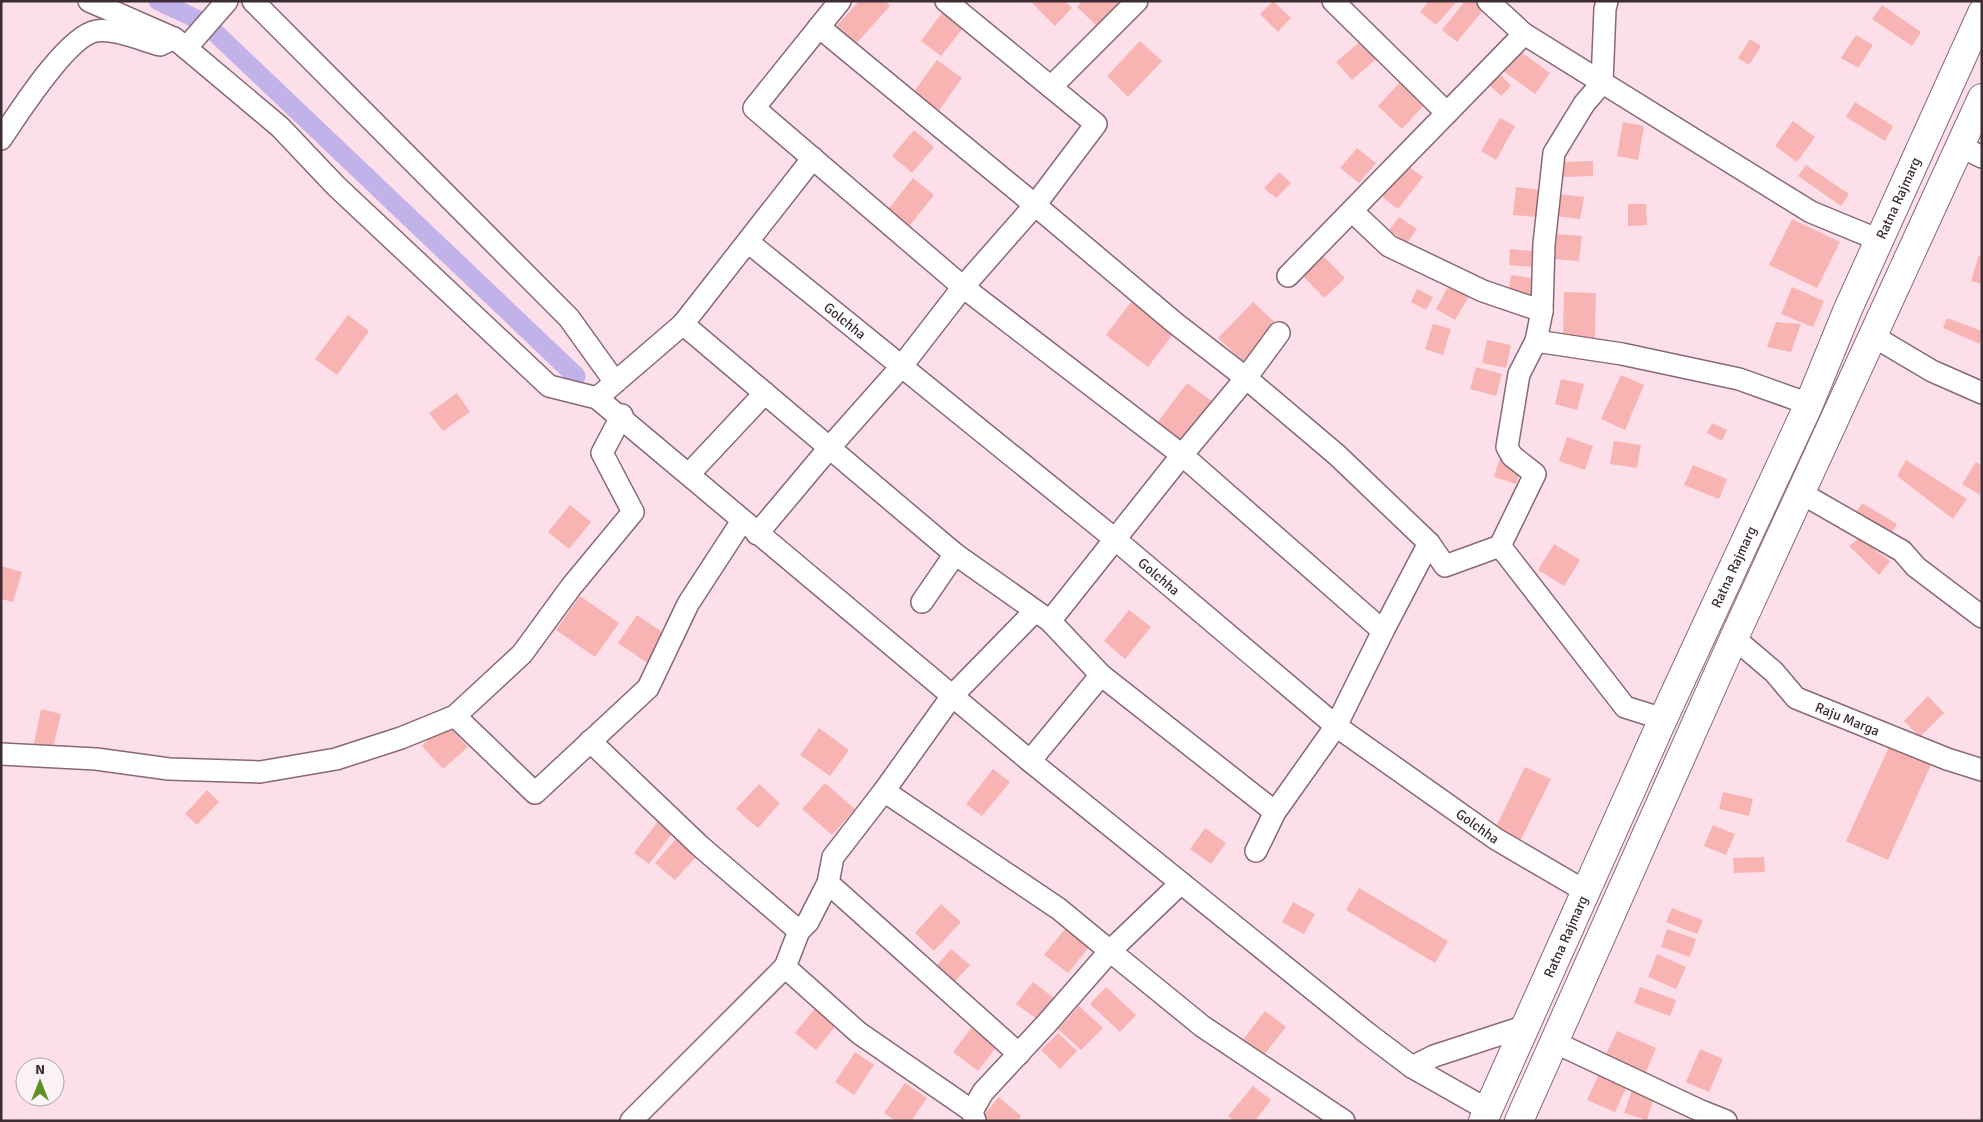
<svg xmlns="http://www.w3.org/2000/svg" width="1983" height="1122" viewBox="0 0 1983 1122" font-family="Signika,sans-serif">
<rect width="100%" height="100%" fill="#fddfea"/>
<g fill="none" stroke-linecap="round" stroke-linejoin="round">
<path stroke="#c2b2ea" stroke-width="19" d="M 158,1 L 205,23 L 576,376"/>
</g>
<path fill="#f8b4b3" d="M 859,1 L 885,1 L 890,6 L 854,46 L 834,29 Z
M 1030,1 L 1065,1 L 1072,8 L 1055,26 Z
M 1082,1 L 1119,1 L 1122,4 L 1099,28 L 1077,7 Z
M 1273,1 L 1291,18 L 1278,32 L 1260,14 Z
M 1429,1 L 1457,1 L 1436,25 L 1420,12 Z
M 1465,1 L 1474,1 L 1484,9 L 1457,42 L 1442,30 Z
M 1882,5 L 1921,32 L 1912,46 L 1872,19 Z
M 942,13 L 963,28 L 941,56 L 921,41 Z
M 1856,35 L 1873,45 L 1858,68 L 1841,58 Z
M 1750,39 L 1761,46 L 1749,65 L 1738,58 Z
M 1140,41 L 1162,61 L 1128,97 L 1107,76 Z
M 1361,41 L 1376,59 L 1352,80 L 1336,62 Z
M 1518,50 L 1550,73 L 1535,94 L 1503,71 Z
M 937,60 L 962,78 L 938,112 L 912,94 Z
M 1498,72 L 1511,86 L 1501,96 L 1487,83 Z
M 1401,81 L 1426,103 L 1402,129 L 1378,106 Z
M 1855,102 L 1893,126 L 1885,141 L 1846,117 Z
M 1500,118 L 1515,126 L 1496,160 L 1481,151 Z
M 1793,121 L 1815,137 L 1797,162 L 1775,146 Z
M 1623,122 L 1644,126 L 1638,160 L 1617,156 Z
M 914,130 L 934,147 L 912,173 L 892,156 Z
M 1357,148 L 1376,163 L 1359,183 L 1340,168 Z
M 1593,161 L 1593,176 L 1563,177 L 1563,162 Z
M 1407,165 L 1423,177 L 1398,209 L 1382,197 Z
M 1806,165 L 1849,194 L 1841,206 L 1798,176 Z
M 1279,172 L 1291,183 L 1276,198 L 1264,188 Z
M 913,178 L 934,195 L 907,229 L 886,212 Z
M 1516,187 L 1540,190 L 1537,217 L 1513,215 Z
M 1558,194 L 1584,197 L 1580,219 L 1555,216 Z
M 1628,204 L 1646,204 L 1647,225 L 1628,226 Z
M 1399,217 L 1417,229 L 1407,243 L 1389,230 Z
M 1792,219 L 1840,242 L 1817,288 L 1769,265 Z
M 1556,234 L 1582,236 L 1579,261 L 1554,259 Z
M 1510,249 L 1532,251 L 1531,267 L 1509,265 Z
M 1979,255 L 1982,256 L 1982,284 L 1971,281 Z
M 1323,256 L 1345,278 L 1324,298 L 1303,276 Z
M 1511,275 L 1537,279 L 1534,299 L 1508,294 Z
M 1449,285 L 1469,296 L 1455,320 L 1436,309 Z
M 1792,287 L 1824,301 L 1813,327 L 1781,314 Z
M 1417,289 L 1433,297 L 1426,310 L 1411,302 Z
M 1564,292 L 1596,293 L 1595,338 L 1563,337 Z
M 1131,302 L 1173,334 L 1148,367 L 1106,335 Z
M 1253,302 L 1278,325 L 1243,361 L 1218,338 Z
M 348,315 L 369,331 L 337,375 L 315,359 Z
M 1947,318 L 1982,331 L 1980,344 L 1943,328 Z
M 1776,322 L 1801,324 L 1791,352 L 1767,347 Z
M 1433,324 L 1451,329 L 1443,355 L 1425,349 Z
M 1487,340 L 1511,345 L 1506,368 L 1482,363 Z
M 1476,367 L 1502,374 L 1496,396 L 1470,389 Z
M 1621,375 L 1644,385 L 1625,430 L 1601,419 Z
M 1561,379 L 1584,384 L 1577,410 L 1555,404 Z
M 1187,383 L 1213,402 L 1183,443 L 1157,423 Z
M 457,393 L 470,412 L 443,431 L 429,413 Z
M 1712,423 L 1727,430 L 1722,441 L 1707,433 Z
M 1567,437 L 1593,446 L 1585,470 L 1559,461 Z
M 1614,441 L 1641,445 L 1637,468 L 1610,464 Z
M 1500,458 L 1522,466 L 1516,484 L 1494,477 Z
M 1906,460 L 1967,499 L 1953,519 L 1897,476 Z
M 1976,462 L 1982,466 L 1980,495 L 1962,484 Z
M 1693,465 L 1727,479 L 1719,499 L 1684,485 Z
M 1862,503 L 1897,524 L 1886,541 L 1851,520 Z
M 570,505 L 591,522 L 569,549 L 548,532 Z
M 1859,538 L 1890,561 L 1879,575 L 1849,546 Z
M 1554,544 L 1580,560 L 1564,586 L 1538,570 Z
M 1,566 L 22,572 L 13,602 L 1,599 Z
M 580,596 L 619,623 L 595,657 L 556,630 Z
M 1129,610 L 1151,627 L 1125,659 L 1104,641 Z
M 637,615 L 668,636 L 649,664 L 618,643 Z
M 1928,696 L 1944,713 L 1920,737 L 1904,721 Z
M 41,709 L 61,714 L 53,748 L 34,744 Z
M 446,723 L 468,747 L 443,769 L 422,746 Z
M 819,728 L 849,750 L 830,776 L 800,755 Z
M 1889,747 L 1931,765 L 1888,860 L 1846,841 Z
M 1525,767 L 1551,779 L 1520,841 L 1495,829 Z
M 993,769 L 1010,782 L 982,816 L 966,804 Z
M 825,783 L 855,809 L 832,835 L 802,809 Z
M 759,784 L 780,803 L 758,828 L 736,809 Z
M 207,790 L 219,802 L 197,825 L 185,814 Z
M 1723,792 L 1753,799 L 1749,816 L 1719,809 Z
M 659,820 L 674,831 L 649,864 L 634,853 Z
M 1713,825 L 1735,834 L 1726,855 L 1704,846 Z
M 1205,828 L 1226,843 L 1211,864 L 1190,849 Z
M 676,839 L 696,857 L 675,880 L 655,863 Z
M 1764,857 L 1765,872 L 1734,873 L 1733,858 Z
M 1359,888 L 1448,941 L 1435,963 L 1346,910 Z
M 1293,902 L 1315,914 L 1304,934 L 1282,922 Z
M 941,904 L 961,922 L 934,951 L 915,933 Z
M 1672,908 L 1703,920 L 1697,934 L 1666,922 Z
M 1065,929 L 1089,947 L 1068,973 L 1044,955 Z
M 1667,929 L 1696,939 L 1690,957 L 1661,947 Z
M 951,949 L 970,965 L 955,981 L 937,965 Z
M 1657,954 L 1686,967 L 1676,989 L 1648,977 Z
M 1033,982 L 1054,998 L 1037,1019 L 1016,1004 Z
M 1106,987 L 1136,1015 L 1120,1032 L 1090,1004 Z
M 1640,987 L 1676,1000 L 1670,1016 L 1634,1003 Z
M 817,1006 L 838,1023 L 816,1050 L 795,1033 Z
M 1079,1006 L 1103,1028 L 1081,1050 L 1058,1029 Z
M 1265,1011 L 1286,1027 L 1263,1056 L 1242,1041 Z
M 972,1027 L 997,1046 L 978,1071 L 953,1052 Z
M 1617,1031 L 1656,1048 L 1646,1072 L 1606,1054 Z
M 1058,1033 L 1077,1051 L 1060,1069 L 1041,1050 Z
M 1700,1049 L 1723,1059 L 1709,1092 L 1686,1082 Z
M 855,1052 L 874,1065 L 854,1095 L 835,1082 Z
M 1599,1074 L 1627,1086 L 1615,1112 L 1587,1100 Z
M 905,1083 L 927,1098 L 911,1121 L 896,1121 L 884,1113 Z
M 1253,1086 L 1271,1100 L 1255,1121 L 1234,1121 L 1228,1116 Z
M 1632,1090 L 1654,1097 L 1647,1120 L 1624,1113 Z
M 999,1097 L 1021,1116 L 1018,1121 L 986,1121 L 982,1117 Z"/>
<g fill="none" stroke-linecap="round" stroke-linejoin="round">
<defs>
<g id="minor">
<path d="M 89,1 L 169,36"/>
<path d="M 253,1 L 569,318 L 615,382"/>
<path d="M 840,1 L 754,108 L 963,287 L 1182,455 L 1383,631"/>
<path d="M 946,1 L 1096,124 L 1035,205 L 1175,323 L 1246,378 L 1337,455 L 1429,543 L 1445,566 L 1500,546 L 1535,474 L 1512,456 L 1507,447 L 1519,374 L 1536,341"/>
<path d="M 1333,1 L 1447,113"/>
<path d="M 1488,1 L 1524,34 L 1811,212 L 1879,240"/>
<path d="M 1607,1 L 1605,9 L 1602,83 L 1584,104 L 1554,153 L 1544,244 L 1542,311 L 1536,341 L 1622,354 L 1739,379 L 1809,404"/>
<path d="M 186,48 L 280,127 L 336,186 L 549,386 L 597,398 L 1030,761 L 1367,1033 L 1412,1067 L 1488,1110"/>
<path d="M 1051,87 L 1137,1"/>
<path d="M 1,139 C 18,114 67,36 96,31 C 114,28 142,40 160,45 L 174,38 L 186,48 L 227,1"/>
<path d="M 1960,146 L 1982,157"/>
<path d="M 1352,211 L 1389,246 L 1483,291 L 1542,311"/>
<path id="s1" d="M 748,242 L 1116,540 L 1336,726 L 1496,839 L 1585,891"/>
<path d="M 1288,276 L 1524,34"/>
<path d="M 683,324 L 813,158"/>
<path d="M 1873,336 L 1932,371 L 1982,393"/>
<path d="M 597,398 L 683,324 L 955,554 L 1050,621 L 1101,675 L 1275,812"/>
<path d="M 689,474 L 765,393"/>
<path d="M 1801,493 L 1902,551 L 1916,567 L 1982,617"/>
<path d="M 757,534 L 830,447 L 901,367 L 963,287 L 1035,205 L 819,27"/>
<path d="M 1500,546 L 1625,707 L 1663,719"/>
<path d="M 922,602 L 955,554"/>
<path d="M 1050,621 L 1182,455 L 1246,378 L 1279,333"/>
<path id="s2" d="M 1734,638 L 1774,672 L 1796,698 L 1947,759 L 1982,770"/>
<path d="M 455,716 L 535,793 L 648,688 L 688,604 L 742,521"/>
<path d="M 590,741 L 700,846 L 799,931"/>
<path d="M 1,754 L 96,759 L 169,769 L 260,772 L 336,759 L 401,738 L 455,716 L 522,654 L 571,587 L 633,512 L 602,453 L 622,415"/>
<path d="M 1030,761 L 1101,675"/>
<path d="M 884,791 L 952,696 L 1035,611"/>
<path d="M 1256,851 L 1275,812 L 1336,726 L 1383,631 L 1429,543"/>
<path d="M 828,883 L 808,922 L 799,931 L 785,967 L 859,1033 L 972,1111"/>
<path d="M 1554,1042 L 1701,1111 L 1726,1121"/>
<path d="M 1019,1054 L 828,883 L 833,857 L 884,791 L 1059,909 L 1110,951 L 1181,883"/>
<path d="M 1412,1067 L 1434,1056 L 1526,1026"/>
<path d="M 631,1121 L 785,967"/>
<path d="M 975,1121 L 972,1111 L 983,1092 L 1048,1022 L 1110,951 L 1202,1026 L 1344,1121"/>
</g>
<g id="highway">
<path id="s3" d="M 1483,1121 L 1663,719 L 1809,404 L 1848,309 L 1982,13"/>
<path d="M 1519,1121 L 1734,638 L 1982,98"/>
</g>
</defs>
<use href="#minor" stroke="#886875" stroke-width="24"/>
<use href="#highway" stroke="#886875" stroke-width="30"/>
<use href="#minor" stroke="#fff" stroke-width="21"/>
<use href="#highway" stroke="#fff" stroke-width="28"/>
</g>
<g text-anchor="middle" dominant-baseline="central" stroke-width="4" stroke-linejoin="round" paint-order="stroke">
<g font-size="14" fill="#3b2d33" stroke="#fbf3f6">
<text stroke="none"><textPath href="#s3" startOffset="1012">Ratna Rajmarg</textPath></text>
<text stroke="none"><textPath href="#s1" startOffset="125">Golchha</textPath></text>
<text stroke="none"><textPath href="#s3" startOffset="608">Ratna Rajmarg</textPath></text>
<text stroke="none"><textPath href="#s1" startOffset="530">Golchha</textPath></text>
<text stroke="none"><textPath href="#s2" startOffset="142">Raju Marga</textPath></text>
<text stroke="none"><textPath href="#s1" startOffset="935">Golchha</textPath></text>
<text stroke="none"><textPath href="#s3" startOffset="202">Ratna Rajmarg</textPath></text>
</g>
</g>
<rect width="1983" height="1122" fill="none" stroke="#3b2d33" stroke-width="5"/>
<g transform="translate(40 1082)"><circle r="24" fill="#fbf3f6" stroke="#aea4a8"/>
<path d="M0-4L9 19L0 12L-9 19Z" fill="#5e8f25"/>
<text y="-8" font-size="14" font-weight="bold" text-anchor="middle" fill="#3b2d33">N</text>
</g>
</svg>
